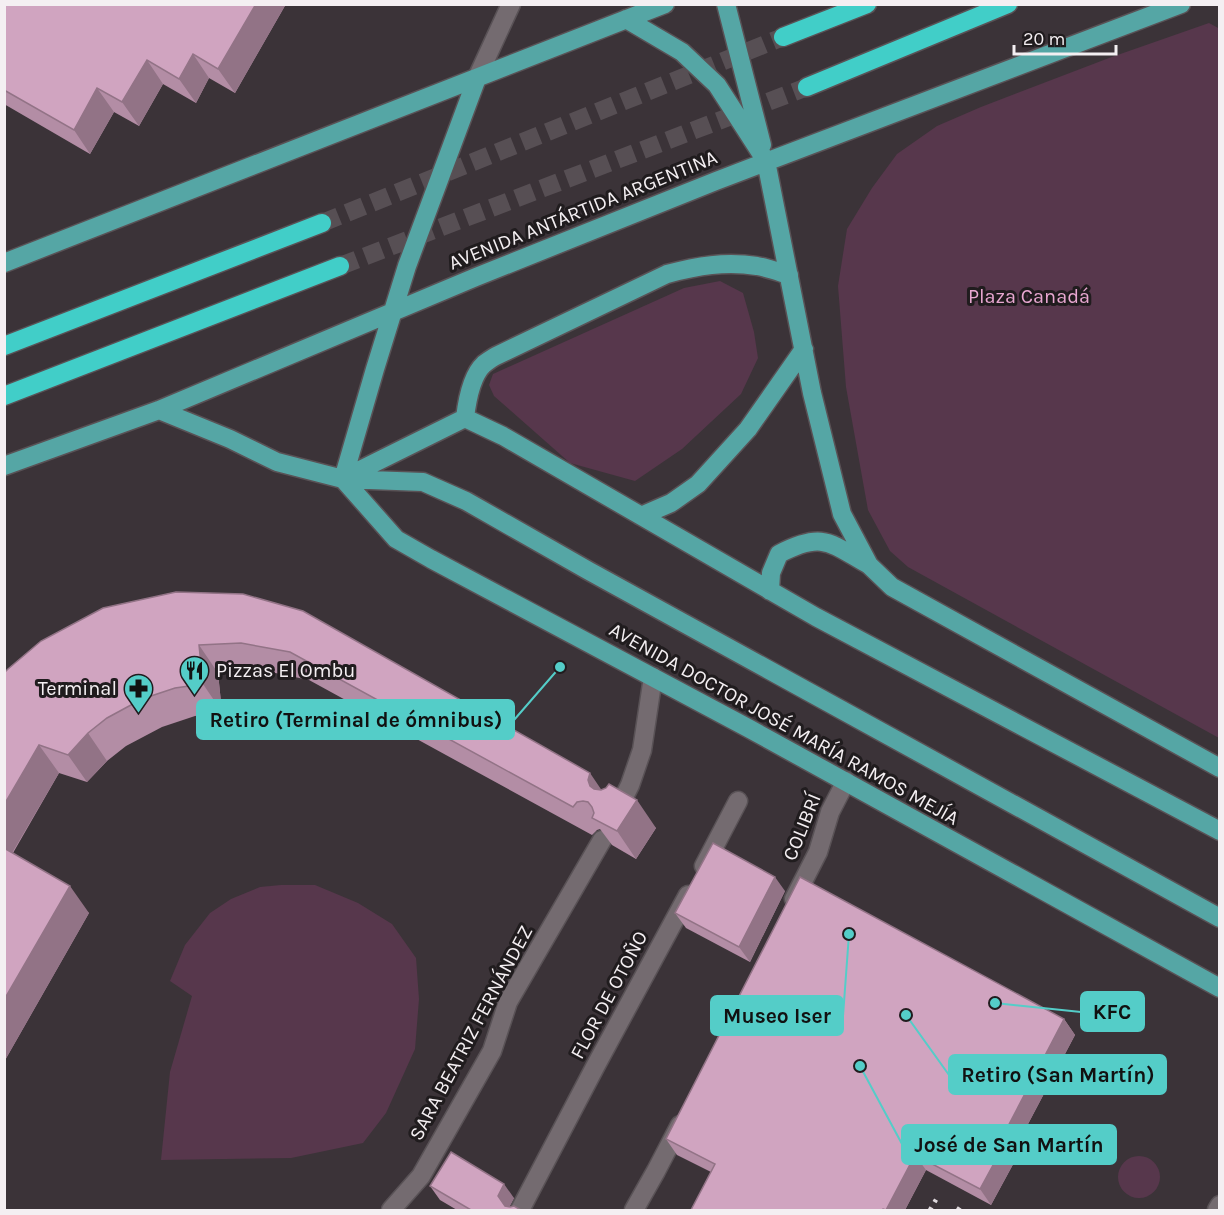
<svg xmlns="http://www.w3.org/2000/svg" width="1224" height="1215" viewBox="0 0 1224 1215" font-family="Karla,sans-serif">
<rect width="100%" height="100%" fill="#3b3338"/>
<path fill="#57374c" d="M 1209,23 L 1220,29 L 1219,738 L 908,567 L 890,551 L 868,510 L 846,387 L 838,286 L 847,229 L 872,188 L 897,154 L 937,126 L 981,107 L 1109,58 Z
M 720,281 L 743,293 L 754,332 L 758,358 L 741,394 L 682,449 L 635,481 L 570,463 L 494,396 L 489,385 L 493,374 L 684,288 Z
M 281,885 L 315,885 L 358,903 L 392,924 L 416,958 L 419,999 L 415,1049 L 386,1113 L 363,1143 L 291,1158 L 161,1160 L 170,1072 L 192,996 L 170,981 L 185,945 L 210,913 L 231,899 L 260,887 Z
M1118 1177a21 21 0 1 1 42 0a21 21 0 1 1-42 0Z"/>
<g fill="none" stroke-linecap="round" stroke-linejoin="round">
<path stroke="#574f54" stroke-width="18" stroke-dasharray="18 9" stroke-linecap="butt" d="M 322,223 L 783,37
M 340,266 L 807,87"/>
<defs>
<path id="minor" d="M 477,78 L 511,4
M 619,807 L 630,785 L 642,750 L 653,677
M 704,866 L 738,801
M 794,899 L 818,852 L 830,812 L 846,781
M 391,1210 L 421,1176 L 492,1051 L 508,1002 L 602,840
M 520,1210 L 595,1067 L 688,895
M 634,1210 L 656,1171 L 680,1125
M 1217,1210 L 1220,1205"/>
<path id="major" d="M 726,4 L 762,145
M 626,19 L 682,52 L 717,85 L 766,161 L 812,393 L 842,514 L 869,565 L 892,587 L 1220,768
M 4,263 L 665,4
M 159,410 L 230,439 L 277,462 L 343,479 L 423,482 L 466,501 L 589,571 L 1220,918
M 465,418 C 467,401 471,376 484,364 C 488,361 492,358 496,356 L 667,274 C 697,266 725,261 757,266 C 768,268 779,272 789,275
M 4,466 L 159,410 L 476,277 L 716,181 L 1181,4
M 344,478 L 465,418 L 503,436 L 816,617 L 1220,831
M 343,479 L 396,539 L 431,559 L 748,728 L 1220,988
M 343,479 L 375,369 L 407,266 L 477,78
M 641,516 L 671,503 L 698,484 L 748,429 L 804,349
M 770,591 L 771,573 L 779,554 C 823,531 830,543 869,565"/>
<path id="highway" d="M 783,37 L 867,4
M 807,87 L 1008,4
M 4,346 L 322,223
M 4,396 L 340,266"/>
</defs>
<use href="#minor" stroke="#595256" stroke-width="21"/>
<use href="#major" stroke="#595256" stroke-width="21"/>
<use href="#highway" stroke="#595256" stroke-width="21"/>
<use href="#minor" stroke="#746b70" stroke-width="18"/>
<use href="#major" stroke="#55a6a5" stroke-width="18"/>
<use href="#highway" stroke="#41cec8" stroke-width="18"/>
<path stroke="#dfd9dd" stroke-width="4.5" stroke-dasharray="3 6" stroke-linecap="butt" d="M 930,1210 L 937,1198
M 958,1210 L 960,1207"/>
</g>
<path fill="#b38da5" d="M 4,4 L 286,4 L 235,93 L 209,78 L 196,103 L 163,84 L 139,126 L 114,112 L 90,154 L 4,104 Z
M 176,592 L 601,790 L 656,828 L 636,859 L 612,845 L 600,829 L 597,830 L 592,835 L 309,680 L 261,670 L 218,673 L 222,712 L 195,716 L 162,727 L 126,746 L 107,761 L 87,782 L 59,773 L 13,853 L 89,913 L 4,1062 L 4,673 Z
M 785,891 L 750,962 L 686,928 L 675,913 Z
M 1064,1019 L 1075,1035 L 1018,1143 L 1022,1148 L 991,1205 L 926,1170 L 905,1210 L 691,1210 L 711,1172 L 677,1155 L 666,1139 Z
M 430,1186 L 514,1198 L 509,1207 L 521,1210 L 457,1210 L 440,1200 Z"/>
<path fill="#927386" d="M 256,4 L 286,4 L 235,93 L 218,69 Z
M 193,54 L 209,78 L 196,103 L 179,79 Z
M 147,60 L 163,84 L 139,126 L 122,102 Z
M 97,88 L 114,112 L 90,154 L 74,130 Z
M 199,645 L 218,673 L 222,712 L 203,684 Z
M 88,733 L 107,761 L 87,782 L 68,755 Z
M 39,745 L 59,773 L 5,865 L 4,864 L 4,805 Z
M 590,773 L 609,801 L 590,786 L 588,780 Z
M 637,800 L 656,828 L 636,859 L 617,831 Z
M 775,877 L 785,891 L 750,962 L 739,947 Z
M 70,886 L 89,913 L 4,1062 L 4,1000 Z
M 1064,1019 L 1075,1035 L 1018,1143 L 1022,1148 L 991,1205 L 980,1189 L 1006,1130 Z
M 915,1155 L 926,1170 L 905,1210 L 886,1210 Z
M 504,1184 L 514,1198 L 508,1210 L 498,1196 Z"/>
<path fill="#d0a4c0" stroke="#927386" stroke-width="1.5" d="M 4,4 L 256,4 L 218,69 L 193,54 L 179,79 L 147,60 L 122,102 L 97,88 L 74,130 L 4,90 Z
M 176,592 L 243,594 L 303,611 L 590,773 L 588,780 L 590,786 L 594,789 L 601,790 L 606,788 L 609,784 L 637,800 L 617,831 L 592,818 L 594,813 L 592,807 L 588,802 L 583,801 L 577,802 L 573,807 L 290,652 L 241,643 L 199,645 L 203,684 L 175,688 L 142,699 L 107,718 L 88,733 L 68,755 L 39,745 L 4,805 L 4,673 L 8,669 L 41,641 L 103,608 Z
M 713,843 L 775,877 L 739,947 L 675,913 Z
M 4,848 L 70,886 L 4,1000 Z
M 800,877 L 1064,1019 L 1006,1130 L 1011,1132 L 980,1189 L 915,1155 L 886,1210 L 883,1209 L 882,1210 L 691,1210 L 715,1164 L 666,1139 Z
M 451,1152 L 504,1184 L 498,1196 L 505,1206 L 510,1207 L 514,1206 L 521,1210 L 471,1210 L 430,1186 Z"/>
<defs>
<symbol id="restaurant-pin" viewBox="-11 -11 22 30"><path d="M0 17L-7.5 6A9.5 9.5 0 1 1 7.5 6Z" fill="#54cdc8" stroke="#201c1e"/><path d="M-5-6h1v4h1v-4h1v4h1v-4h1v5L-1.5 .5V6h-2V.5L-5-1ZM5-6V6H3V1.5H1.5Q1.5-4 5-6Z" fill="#111"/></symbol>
<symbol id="pharmacy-pin" viewBox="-11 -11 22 30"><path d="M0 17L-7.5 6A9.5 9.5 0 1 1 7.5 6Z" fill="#54cdc8" stroke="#201c1e"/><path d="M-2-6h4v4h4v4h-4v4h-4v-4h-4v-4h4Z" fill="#111"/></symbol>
</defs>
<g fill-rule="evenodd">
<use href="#restaurant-pin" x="178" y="654" width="33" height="45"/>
<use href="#pharmacy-pin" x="122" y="672" width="33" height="45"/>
</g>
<g text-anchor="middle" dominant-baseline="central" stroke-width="6" stroke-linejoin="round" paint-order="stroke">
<g font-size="20" fill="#f4eff2" stroke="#201c1e">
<text transform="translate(583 210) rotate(-22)">AVENIDA ANTÁRTIDA ARGENTINA</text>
<text transform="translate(784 724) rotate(29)">AVENIDA DOCTOR JOSÉ MARÍA RAMOS MEJÍA</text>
<text transform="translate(802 827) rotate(-68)">COLIBRÍ</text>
<text transform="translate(609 995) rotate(-62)">FLOR DE OTOÑO</text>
<text transform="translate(471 1033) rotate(-62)">SARA BEATRIZ FERNÁNDEZ</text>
</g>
<g font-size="20" fill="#e8a7d1" stroke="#201c1e">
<text x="1029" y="296">Plaza Canadá</text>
</g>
<g font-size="20" fill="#f4eff2" stroke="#201c1e" text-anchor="start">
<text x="216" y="670">Pizzas El Ombu</text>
<text x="117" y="688" text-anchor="end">Terminal</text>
</g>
</g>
<path fill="none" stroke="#54cdc8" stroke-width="2" d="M560 667L514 720M995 1003L1081 1012M849 934L843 1016M906 1015L949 1075M860 1066L902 1144"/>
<g fill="#54cdc8" stroke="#201c1e" stroke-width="2">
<circle cx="560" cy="667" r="6"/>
<circle cx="995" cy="1003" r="6"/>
<circle cx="849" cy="934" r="6"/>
<circle cx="906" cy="1015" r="6"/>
<circle cx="860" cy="1066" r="6"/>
</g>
<g fill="#54cdc8" stroke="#54cdc8" stroke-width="2">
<rect x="197" y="700" width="317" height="39" rx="6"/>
<rect x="1081" y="992" width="63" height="39" rx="6"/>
<rect x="711" y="996" width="132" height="39" rx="6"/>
<rect x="949" y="1055" width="217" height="39" rx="6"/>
<rect x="902" y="1125" width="214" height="39" rx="6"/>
</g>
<g font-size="21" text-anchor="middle" font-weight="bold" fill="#111">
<text x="356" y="727">Retiro (Terminal de ómnibus)</text>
<text x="1112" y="1019">KFC</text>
<text x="777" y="1023">Museo Iser</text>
<text x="1058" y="1082">Retiro (San Martín)</text>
<text x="1009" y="1152">José de San Martín</text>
</g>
<rect width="1224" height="1215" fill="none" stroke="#f4eff2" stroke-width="12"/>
<path d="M1014 45v9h102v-9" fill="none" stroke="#f4eff2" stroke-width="3"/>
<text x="1023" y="45" font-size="18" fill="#f4eff2" stroke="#201c1e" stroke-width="4.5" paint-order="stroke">20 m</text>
</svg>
